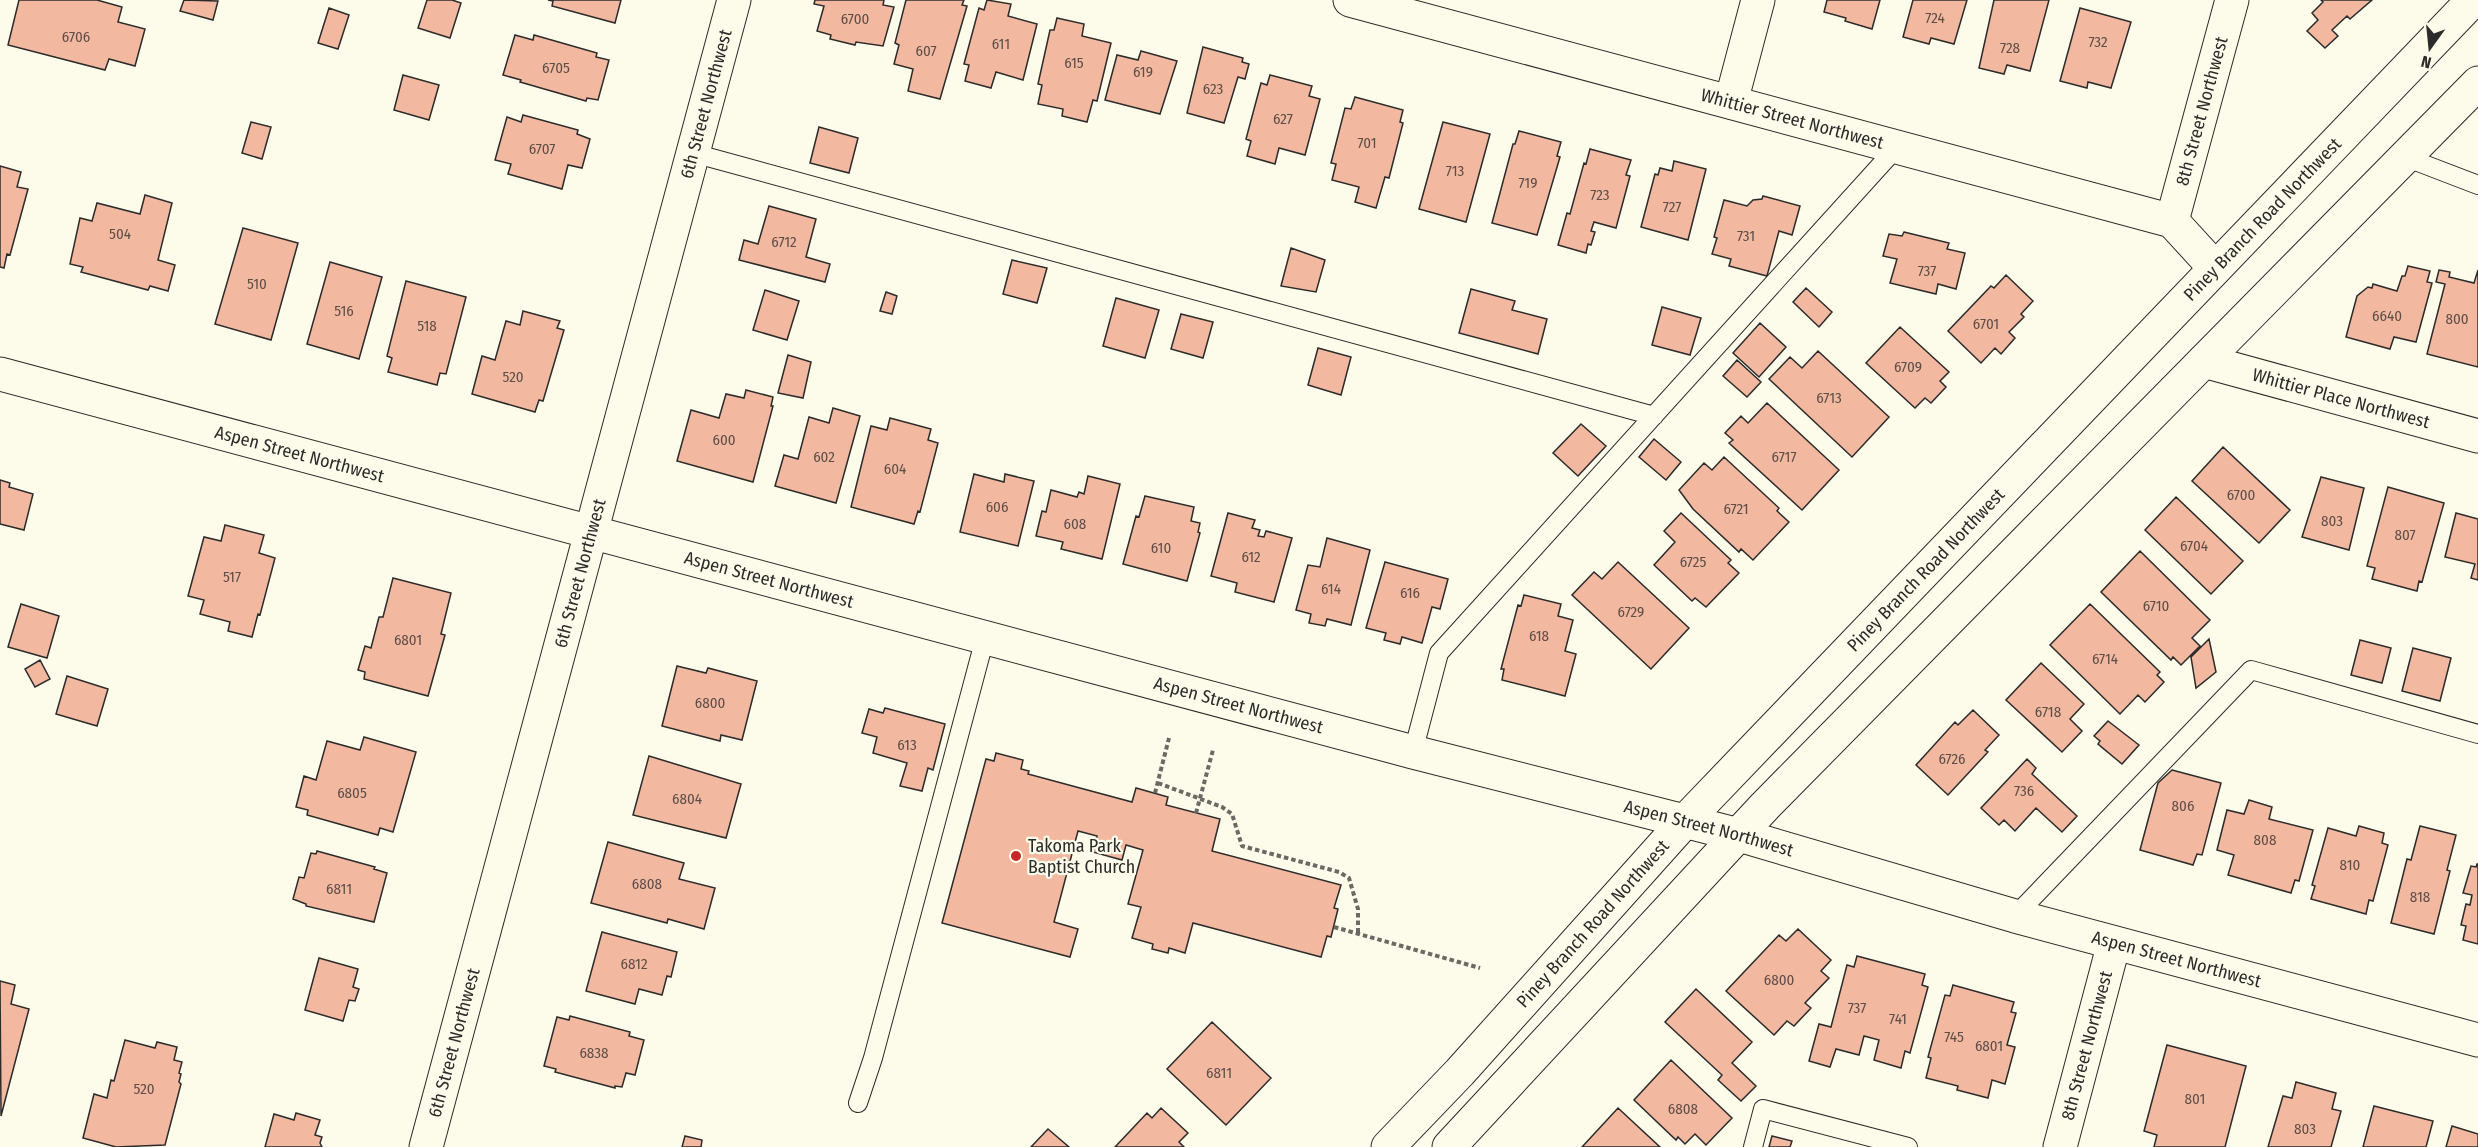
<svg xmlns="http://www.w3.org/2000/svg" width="2478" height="1147" viewBox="0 0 2478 1147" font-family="'Fira Sans Condensed',sans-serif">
<rect width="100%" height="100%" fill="#fdfbea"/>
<path fill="#f2b8a0" stroke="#2b2b2b" stroke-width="1.5" d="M 19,0 L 97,0 L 122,7 L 118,22 L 145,29 L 135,66 L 109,59 L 105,70 L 8,45 Z
M 184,0 L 218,1 L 213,20 L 180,11 Z
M 427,0 L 452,0 L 461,3 L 450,38 L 418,28 Z
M 548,0 L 621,0 L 615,23 L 552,6 L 553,1 Z
M 815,0 L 884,0 L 883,5 L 894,7 L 883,46 L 856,42 L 855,45 L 830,39 L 831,35 L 817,31 L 824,6 L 814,4 Z
M 906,0 L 964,0 L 962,5 L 967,6 L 940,99 L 908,91 L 913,69 L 894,64 L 899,45 L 895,43 Z
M 987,0 L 1011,4 L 1008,16 L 1037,24 L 1023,80 L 996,72 L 991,88 L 965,81 L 969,65 L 964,64 L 979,8 L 984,10 Z
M 1827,0 L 1880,0 L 1872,29 L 1845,21 L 1846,18 L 1824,12 Z
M 1913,0 L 1967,0 L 1954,44 L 1931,38 L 1929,44 L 1903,37 Z
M 1994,0 L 2049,0 L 2030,71 L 2007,65 L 2004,74 L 1979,68 Z
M 2321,0 L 2372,0 L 2350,19 L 2347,16 L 2332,30 L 2338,36 L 2325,48 L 2307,31 L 2318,20 L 2312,13 L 2323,2 Z
M 329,8 L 349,15 L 338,49 L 318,43 Z
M 2080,8 L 2131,22 L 2111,88 L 2088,82 L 2087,88 L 2060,81 Z
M 1057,18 L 1084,24 L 1082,36 L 1111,43 L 1097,101 L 1093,100 L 1087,122 L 1062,116 L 1063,109 L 1038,104 L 1042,85 L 1038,84 L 1050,30 L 1054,30 Z
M 515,35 L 533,40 L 534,35 L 597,53 L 596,57 L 609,60 L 598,100 L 587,98 L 586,101 L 520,82 L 521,80 L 503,75 Z
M 1203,47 L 1243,58 L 1242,62 L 1249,64 L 1245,79 L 1238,77 L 1224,123 L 1187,113 Z
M 1141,51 L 1177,61 L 1160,114 L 1105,100 L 1117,55 L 1138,60 Z
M 403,75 L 439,85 L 429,120 L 394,110 Z
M 1270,75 L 1312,86 L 1309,96 L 1320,99 L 1305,155 L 1279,148 L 1275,164 L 1247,156 L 1251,141 L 1246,139 L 1261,83 L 1267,85 Z
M 1355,97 L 1403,110 L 1400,122 L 1403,123 L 1389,178 L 1385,177 L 1376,208 L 1355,202 L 1359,187 L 1332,180 L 1336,164 L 1331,163 L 1345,108 L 1351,109 Z
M 523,115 L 578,130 L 577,134 L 590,139 L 582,168 L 568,165 L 562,189 L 508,174 L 511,164 L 495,160 L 507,117 L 521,122 Z
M 251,122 L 271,127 L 262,159 L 242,153 Z
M 1443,122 L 1490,134 L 1466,222 L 1419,209 Z
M 819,127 L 858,138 L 849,173 L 810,163 Z
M 1519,131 L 1561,142 L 1557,156 L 1560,157 L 1537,235 L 1492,223 L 1513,144 L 1515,144 Z
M 1590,149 L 1631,160 L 1626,175 L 1630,176 L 1616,228 L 1594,222 L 1591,231 L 1595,232 L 1591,245 L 1588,244 L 1586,253 L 1558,245 L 1567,213 L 1570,214 L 1584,163 L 1586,164 Z
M 1674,161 L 1706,169 L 1688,240 L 1641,227 L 1655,174 L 1658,175 L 1660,168 L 1672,171 Z
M 0,166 L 21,172 L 17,187 L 28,189 L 10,255 L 7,254 L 4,268 L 0,267 Z
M 145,195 L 172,203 L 158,260 L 175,265 L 168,291 L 150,286 L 148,290 L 81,272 L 83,267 L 70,264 L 80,218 L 92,221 L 97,203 L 140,214 Z
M 1763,196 L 1800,206 L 1792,235 L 1779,231 L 1767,276 L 1729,266 L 1731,259 L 1712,254 L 1717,238 L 1714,237 L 1724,200 L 1747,206 L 1753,200 L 1762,199 Z
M 769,206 L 816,219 L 806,257 L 830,264 L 825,282 L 739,260 L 744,240 L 758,244 Z
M 243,228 L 298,243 L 271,340 L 215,324 Z
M 1904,232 L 1949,243 L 1947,249 L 1965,253 L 1956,289 L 1938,284 L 1936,294 L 1890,283 L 1897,259 L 1883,256 L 1889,234 L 1902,236 Z
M 1291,248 L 1325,260 L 1316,292 L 1281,286 Z
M 1012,260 L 1047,268 L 1037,303 L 1003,294 Z
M 330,262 L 382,277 L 359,359 L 307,344 Z
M 2408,266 L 2430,271 L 2427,282 L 2432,283 L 2416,342 L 2394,337 L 2390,349 L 2346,337 L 2357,296 L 2368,287 L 2372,288 L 2373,284 L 2397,291 L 2402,276 L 2405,276 Z
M 2439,270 L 2450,272 L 2449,277 L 2474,283 L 2478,270 L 2478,367 L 2427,354 L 2445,284 L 2436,282 Z
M 2006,275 L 2033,301 L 2021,314 L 2024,317 L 2009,332 L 2015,338 L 2001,354 L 1995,348 L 1981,363 L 1948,331 L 1991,286 L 1994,288 Z
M 406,281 L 466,297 L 446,374 L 440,373 L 437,385 L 388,372 L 392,358 L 387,356 Z
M 1806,288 L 1832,312 L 1819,327 L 1793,302 Z
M 1471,289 L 1515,301 L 1512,310 L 1547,319 L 1538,354 L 1459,333 Z
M 765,290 L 799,301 L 787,340 L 753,330 Z
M 886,292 L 897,296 L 892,314 L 880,311 Z
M 1116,298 L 1159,310 L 1145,358 L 1103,346 Z
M 1662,307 L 1701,318 L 1690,355 L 1652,345 Z
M 523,311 L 560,321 L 557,328 L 564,330 L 543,401 L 539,400 L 535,412 L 472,394 L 482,356 L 495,360 L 506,321 L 520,325 Z
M 1181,314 L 1213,322 L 1203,358 L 1171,349 Z
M 1760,323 L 1786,347 L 1759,377 L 1733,353 Z
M 1900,327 L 1949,372 L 1940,381 L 1946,387 L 1931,403 L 1925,398 L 1915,408 L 1866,363 Z
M 1318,348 L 1351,357 L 1341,395 L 1308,385 Z
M 1818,351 L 1889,417 L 1852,457 L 1769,379 L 1790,357 L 1802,368 Z
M 788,355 L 811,362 L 803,398 L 778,393 Z
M 1737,360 L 1761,382 L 1747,397 L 1723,376 Z
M 746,390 L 773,397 L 771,406 L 773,406 L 753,482 L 677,461 L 691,410 L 719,418 L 726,394 L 744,398 Z
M 1767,403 L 1839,470 L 1802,510 L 1729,443 L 1733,440 L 1725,433 L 1741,416 L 1748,423 Z
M 833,408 L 860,416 L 836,503 L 775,486 L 784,455 L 798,459 L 809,417 L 829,423 Z
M 890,418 L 931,429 L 928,440 L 938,443 L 920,512 L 918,511 L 914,524 L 851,507 L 871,426 L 887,430 Z
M 1581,424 L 1606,446 L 1578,476 L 1553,453 Z
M 1654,439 L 1681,462 L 1666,480 L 1639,457 Z
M 2223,447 L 2290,510 L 2259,543 L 2192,481 Z
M 1724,457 L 1779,508 L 1777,511 L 1789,522 L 1753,560 L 1741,549 L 1739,552 L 1693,509 L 1679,490 L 1704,463 L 1712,470 Z
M 974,474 L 1004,482 L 1005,474 L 1034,481 L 1018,546 L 960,532 Z
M 1088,476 L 1120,484 L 1102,559 L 1061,549 L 1063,542 L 1036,536 L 1042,511 L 1046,512 L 1051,490 L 1077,497 L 1079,492 L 1084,494 Z
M 2321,477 L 2364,488 L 2349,550 L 2302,537 Z
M 0,480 L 10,483 L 9,487 L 33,494 L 24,530 L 0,524 Z
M 2388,487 L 2444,503 L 2422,582 L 2419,581 L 2417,591 L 2372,579 L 2375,568 L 2367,566 Z
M 1145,496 L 1194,507 L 1191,521 L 1200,523 L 1198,532 L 1200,533 L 1187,581 L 1123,564 L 1136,516 L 1139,517 Z
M 2176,497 L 2243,561 L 2211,594 L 2145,530 Z
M 1228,513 L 1255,520 L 1252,528 L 1260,530 L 1258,536 L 1264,537 L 1266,531 L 1292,538 L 1274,602 L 1235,592 L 1237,583 L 1211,576 Z
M 1681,513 L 1731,560 L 1728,563 L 1739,573 L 1706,607 L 1695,598 L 1692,601 L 1654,565 L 1675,542 L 1664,531 Z
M 2456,513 L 2478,519 L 2478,580 L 2471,578 L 2475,564 L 2445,557 Z
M 225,525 L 264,535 L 259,553 L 275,558 L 260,615 L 258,614 L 252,637 L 228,631 L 230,622 L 200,614 L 204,600 L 188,596 L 204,537 L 221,541 Z
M 1327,538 L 1370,550 L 1351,625 L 1327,619 L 1325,626 L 1309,623 L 1311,614 L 1296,610 L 1308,565 L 1320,567 Z
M 2140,551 L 2210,620 L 2192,638 L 2200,646 L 2181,665 L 2173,657 L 2171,660 L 2101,592 Z
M 1385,562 L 1448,579 L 1440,609 L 1432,607 L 1422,643 L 1402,637 L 1400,644 L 1384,640 L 1386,633 L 1366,628 Z
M 1618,562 L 1689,628 L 1651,669 L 1572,595 L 1594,572 L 1602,579 Z
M 393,578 L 451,593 L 441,634 L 445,635 L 428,696 L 364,679 L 365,672 L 358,670 L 365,646 L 371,648 L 379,617 L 383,617 Z
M 1524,595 L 1561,604 L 1558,616 L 1573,620 L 1565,651 L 1576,654 L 1565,696 L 1502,680 L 1504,669 L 1501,669 L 1518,605 L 1521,606 Z
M 21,604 L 59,616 L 47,658 L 8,647 Z
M 2090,604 L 2160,672 L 2157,675 L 2164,682 L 2145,702 L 2138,695 L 2120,714 L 2050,645 Z
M 2209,639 L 2216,672 L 2196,688 L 2191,657 Z
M 2360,640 L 2391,648 L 2382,683 L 2351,675 Z
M 2413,648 L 2451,658 L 2440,701 L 2402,691 Z
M 40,660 L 50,679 L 35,687 L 25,669 Z
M 2041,663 L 2084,704 L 2070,719 L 2082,731 L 2062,752 L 2006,700 Z
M 677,666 L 706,673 L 708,668 L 757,681 L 742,740 L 721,735 L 720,741 L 662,726 Z
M 67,676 L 108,689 L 97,726 L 56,714 Z
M 885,708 L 945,724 L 933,770 L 928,768 L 922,791 L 900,786 L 907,763 L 873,753 L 877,737 L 862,733 L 869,709 L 883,713 Z
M 1973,710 L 1999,735 L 1985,750 L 1988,752 L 1948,795 L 1916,765 L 1955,722 L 1958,725 Z
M 2108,721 L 2139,745 L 2122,764 L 2098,744 L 2100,741 L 2094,736 Z
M 364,737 L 416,752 L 393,832 L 380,828 L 378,835 L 307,815 L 308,810 L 296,807 L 304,776 L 316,780 L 327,741 L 360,750 Z
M 996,753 L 1023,760 L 1021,769 L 1029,771 L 1028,774 L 1132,802 L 1136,788 L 1168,797 L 1166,805 L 1220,819 L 1212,851 L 1341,885 L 1334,908 L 1338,909 L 1331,937 L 1327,936 L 1321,957 L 1193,923 L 1185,953 L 1169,948 L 1168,953 L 1152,949 L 1153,944 L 1132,938 L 1141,907 L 1128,904 L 1143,850 L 1126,845 L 1122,860 L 1093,852 L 1097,836 L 1078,831 L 1054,922 L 1078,929 L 1070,957 L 942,923 L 986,759 L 994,761 Z
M 649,756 L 741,784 L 726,838 L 633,815 Z
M 2027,759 L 2036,768 L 2032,774 L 2077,816 L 2062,832 L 2036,808 L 2015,831 L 2004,820 L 1999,825 L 1981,808 Z
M 2172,770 L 2221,783 L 2202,855 L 2197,854 L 2193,865 L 2140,850 L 2158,783 Z
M 2249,800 L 2272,807 L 2269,819 L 2313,830 L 2299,881 L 2295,880 L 2291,893 L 2228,875 L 2234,855 L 2217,850 L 2227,810 L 2244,814 Z
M 2359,826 L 2384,833 L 2382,843 L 2388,845 L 2373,901 L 2369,900 L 2366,914 L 2311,899 L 2315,886 L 2312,885 L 2328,828 L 2356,836 Z
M 2420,826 L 2456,835 L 2447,870 L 2450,871 L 2434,934 L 2391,923 L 2407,859 L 2411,860 Z
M 608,842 L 684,863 L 679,879 L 715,888 L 704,929 L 668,919 L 667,923 L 591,903 Z
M 317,851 L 375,867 L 374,869 L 387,873 L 374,922 L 306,906 L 306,904 L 293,899 L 299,877 L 304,878 L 311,853 L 316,854 Z
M 2477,864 L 2478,864 L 2478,944 L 2463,940 L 2466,926 L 2461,925 L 2466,904 L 2470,905 L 2472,895 L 2463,893 L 2471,866 L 2476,867 Z
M 1798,929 L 1831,960 L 1821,971 L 1829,978 L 1805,1003 L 1811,1008 L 1794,1026 L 1787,1021 L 1774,1035 L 1726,991 L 1779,935 L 1786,941 Z
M 602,932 L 677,952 L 671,977 L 667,976 L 662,995 L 639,989 L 635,1004 L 586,991 Z
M 1857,956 L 1925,974 L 1922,985 L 1928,987 L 1910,1053 L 1905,1051 L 1901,1068 L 1874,1060 L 1879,1040 L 1864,1036 L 1859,1055 L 1836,1049 L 1830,1067 L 1809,1061 L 1819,1024 L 1831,1027 L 1847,965 L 1854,967 Z
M 319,958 L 358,969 L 353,987 L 359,989 L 355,1001 L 349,1000 L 343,1021 L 305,1010 Z
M 0,981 L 15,985 L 11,1004 L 29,1009 L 1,1116 Z
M 1953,985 L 2014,1002 L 2011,1012 L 2016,1013 L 2007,1045 L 2015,1047 L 2005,1084 L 1992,1080 L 1988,1098 L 1957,1090 L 1958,1086 L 1926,1078 L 1931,1058 L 1928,1057 L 1945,995 L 1950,996 Z
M 1696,989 L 1752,1042 L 1732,1063 L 1756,1086 L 1741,1101 L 1718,1080 L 1722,1075 L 1665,1022 Z
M 570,1016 L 630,1032 L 629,1036 L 644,1040 L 635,1075 L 626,1073 L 622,1087 L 615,1086 L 615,1088 L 555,1072 L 556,1069 L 544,1066 L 557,1017 L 569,1020 Z
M 1212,1022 L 1271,1078 L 1226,1125 L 1167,1069 Z
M 125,1040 L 155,1048 L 157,1042 L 177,1047 L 174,1060 L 182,1062 L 179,1073 L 181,1074 L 179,1082 L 181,1084 L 165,1145 L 116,1147 L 83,1138 L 94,1094 L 107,1098 L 111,1080 L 114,1081 Z
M 2167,1045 L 2246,1066 L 2225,1147 L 2154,1147 L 2157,1135 L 2144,1131 Z
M 1671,1060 L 1732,1118 L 1706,1145 L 1695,1134 L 1685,1144 L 1678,1137 L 1676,1140 L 1634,1100 Z
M 2296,1082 L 2336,1093 L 2332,1109 L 2341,1111 L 2331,1147 L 2268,1147 L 2283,1096 L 2292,1098 Z
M 2374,1106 L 2433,1121 L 2426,1147 L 2363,1147 Z
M 1161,1108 L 1188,1133 L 1179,1142 L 1184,1147 L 1115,1147 L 1147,1113 L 1152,1118 Z
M 1618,1108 L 1660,1147 L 1582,1147 Z
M 296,1113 L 320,1120 L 315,1135 L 322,1137 L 320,1143 L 322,1147 L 265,1147 L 274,1114 L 294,1120 Z
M 2452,1126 L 2478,1134 L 2478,1147 L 2446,1147 Z
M 1048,1129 L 1069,1147 L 1031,1147 Z
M 685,1136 L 702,1140 L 701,1147 L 682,1147 Z
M 1772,1136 L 1792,1141 L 1790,1147 L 1769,1147 Z"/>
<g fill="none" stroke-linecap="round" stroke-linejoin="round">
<defs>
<path id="lane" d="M 693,153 L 1654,416
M 2405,157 L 2478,185
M 1413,752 L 1439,653 L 1897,147
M 2015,916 L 2251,670 L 2478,734
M 858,1103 L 873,1058 L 985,638
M 1753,1147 L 1763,1109 L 1908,1147"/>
<g id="street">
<path id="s1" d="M 1350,0 L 2172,221 L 2215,268"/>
<path d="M 1731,102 L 1758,0"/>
<path id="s2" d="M 2172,221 L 2232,0"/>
<path id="s3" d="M 2204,361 L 2478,436"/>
<path id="s4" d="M 426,1147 L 734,0"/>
<path id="s5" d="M 2060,1147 L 2114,943"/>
</g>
<g id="secondary">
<path id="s6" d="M 0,374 L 1413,752 L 1739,835 L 2015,916 L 2478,1040"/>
<path id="s7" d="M 1388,1147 L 1460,1072 L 1685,821 L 2473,0"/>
<path d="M 1449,1147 L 1765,806 L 2478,83"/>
</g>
</defs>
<use href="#lane" stroke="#2b2b2b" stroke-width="20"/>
<use href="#street" stroke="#2b2b2b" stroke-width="35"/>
<use href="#secondary" stroke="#2b2b2b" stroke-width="35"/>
<path stroke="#6a6964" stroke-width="4" stroke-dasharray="4.5 3" stroke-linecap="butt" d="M 1158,783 L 1222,807 L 1232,814 L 1242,846 L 1339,872 L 1349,878 L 1358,909 L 1358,934
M 1155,793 L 1169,738
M 1196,813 L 1213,750
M 1334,927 L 1480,968"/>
<use href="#lane" stroke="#fdfbea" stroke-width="18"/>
<use href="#street" stroke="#fdfbea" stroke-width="33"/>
<use href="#secondary" stroke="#fdfbea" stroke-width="33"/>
</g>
<circle fill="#c62828" stroke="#fdfbea" stroke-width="2" cx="1016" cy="856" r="6"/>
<g text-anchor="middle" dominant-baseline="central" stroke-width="4.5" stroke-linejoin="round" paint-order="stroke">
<g font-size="15" fill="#5d4e48">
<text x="1935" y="18">724</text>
<text x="855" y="19">6700</text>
<text x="76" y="37">6706</text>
<text x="2098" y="42">732</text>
<text x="1001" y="44">611</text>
<text x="2010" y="48">728</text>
<text x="926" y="51">607</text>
<text x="1074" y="63">615</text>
<text x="556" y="68">6705</text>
<text x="1143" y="72">619</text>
<text x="1213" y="89">623</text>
<text x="1283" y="119">627</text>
<text x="1367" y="143">701</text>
<text x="542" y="149">6707</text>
<text x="1455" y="171">713</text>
<text x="1528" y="183">719</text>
<text x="1600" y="195">723</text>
<text x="1672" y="207">727</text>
<text x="120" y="234">504</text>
<text x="1746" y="236">731</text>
<text x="784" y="242">6712</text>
<text x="1927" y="271">737</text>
<text x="257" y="284">510</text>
<text x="344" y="311">516</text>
<text x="2387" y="316">6640</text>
<text x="2457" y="319">800</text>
<text x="1986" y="324">6701</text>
<text x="427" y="326">518</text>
<text x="1908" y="367">6709</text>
<text x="513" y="377">520</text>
<text x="1829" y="398">6713</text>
<text x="724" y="440">600</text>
<text x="824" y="457">602</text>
<text x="1784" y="457">6717</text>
<text x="895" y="469">604</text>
<text x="2241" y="495">6700</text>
<text x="997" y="507">606</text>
<text x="1736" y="509">6721</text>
<text x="2332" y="521">803</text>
<text x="1075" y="524">608</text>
<text x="2405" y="535">807</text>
<text x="2194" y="546">6704</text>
<text x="1161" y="548">610</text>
<text x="1251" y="557">612</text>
<text x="1693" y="562">6725</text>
<text x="232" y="577">517</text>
<text x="1331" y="589">614</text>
<text x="1410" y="593">616</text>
<text x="2156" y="606">6710</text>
<text x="1631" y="612">6729</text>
<text x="1539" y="636">618</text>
<text x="408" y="640">6801</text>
<text x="2105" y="659">6714</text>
<text x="710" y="703">6800</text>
<text x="2048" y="712">6718</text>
<text x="907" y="745">613</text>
<text x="1952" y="759">6726</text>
<text x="2024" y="791">736</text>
<text x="352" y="793">6805</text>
<text x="687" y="799">6804</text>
<text x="2183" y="806">806</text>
<text x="2265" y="840">808</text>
<text x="2350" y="865">810</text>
<text x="647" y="884">6808</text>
<text x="339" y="889">6811</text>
<text x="2420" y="897">818</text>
<text x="634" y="964">6812</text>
<text x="1779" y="980">6800</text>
<text x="1857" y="1008">737</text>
<text x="1898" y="1019">741</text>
<text x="1954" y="1037">745</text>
<text x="1989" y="1046">6801</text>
<text x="594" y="1053">6838</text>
<text x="1219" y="1073">6811</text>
<text x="144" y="1089">520</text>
<text x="2195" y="1099">801</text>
<text x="1683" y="1109">6808</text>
<text x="2305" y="1129">803</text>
</g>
<g font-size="18" fill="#2b2b2b" stroke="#fdfbea">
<text stroke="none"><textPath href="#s4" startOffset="1080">6th Street Northwest</textPath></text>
<text stroke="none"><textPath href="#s2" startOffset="114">8th Street Northwest</textPath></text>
<text stroke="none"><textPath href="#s1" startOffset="458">Whittier Street Northwest</textPath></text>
<text stroke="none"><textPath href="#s7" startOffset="1275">Piney Branch Road Northwest</textPath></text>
<text stroke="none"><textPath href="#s3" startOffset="142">Whittier Place Northwest</textPath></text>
<text stroke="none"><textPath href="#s6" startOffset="310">Aspen Street Northwest</textPath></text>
<text stroke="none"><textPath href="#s7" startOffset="789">Piney Branch Road Northwest</textPath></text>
<text stroke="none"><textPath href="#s4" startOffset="594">6th Street Northwest</textPath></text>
<text stroke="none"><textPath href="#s6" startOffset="796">Aspen Street Northwest</textPath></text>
<text stroke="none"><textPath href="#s6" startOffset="1282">Aspen Street Northwest</textPath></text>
<text stroke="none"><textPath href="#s6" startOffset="1768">Aspen Street Northwest</textPath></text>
<text stroke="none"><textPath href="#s7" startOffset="303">Piney Branch Road Northwest</textPath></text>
<text stroke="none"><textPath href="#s6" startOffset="2254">Aspen Street Northwest</textPath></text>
<text stroke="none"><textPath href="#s4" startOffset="108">6th Street Northwest</textPath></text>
<text stroke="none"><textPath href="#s5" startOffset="105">8th Street Northwest</textPath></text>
</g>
<g font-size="18" fill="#2b2b2b" stroke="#fdfbea" text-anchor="start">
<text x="1028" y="846">Takoma Park<tspan x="1028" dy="21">Baptist Church</tspan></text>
</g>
</g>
<g transform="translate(2430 48) rotate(195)" stroke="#fdfbea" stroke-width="4.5" paint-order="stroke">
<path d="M0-4.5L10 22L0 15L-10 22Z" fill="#2b2b2b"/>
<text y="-9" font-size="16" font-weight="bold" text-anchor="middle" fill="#2b2b2b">N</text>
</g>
</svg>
